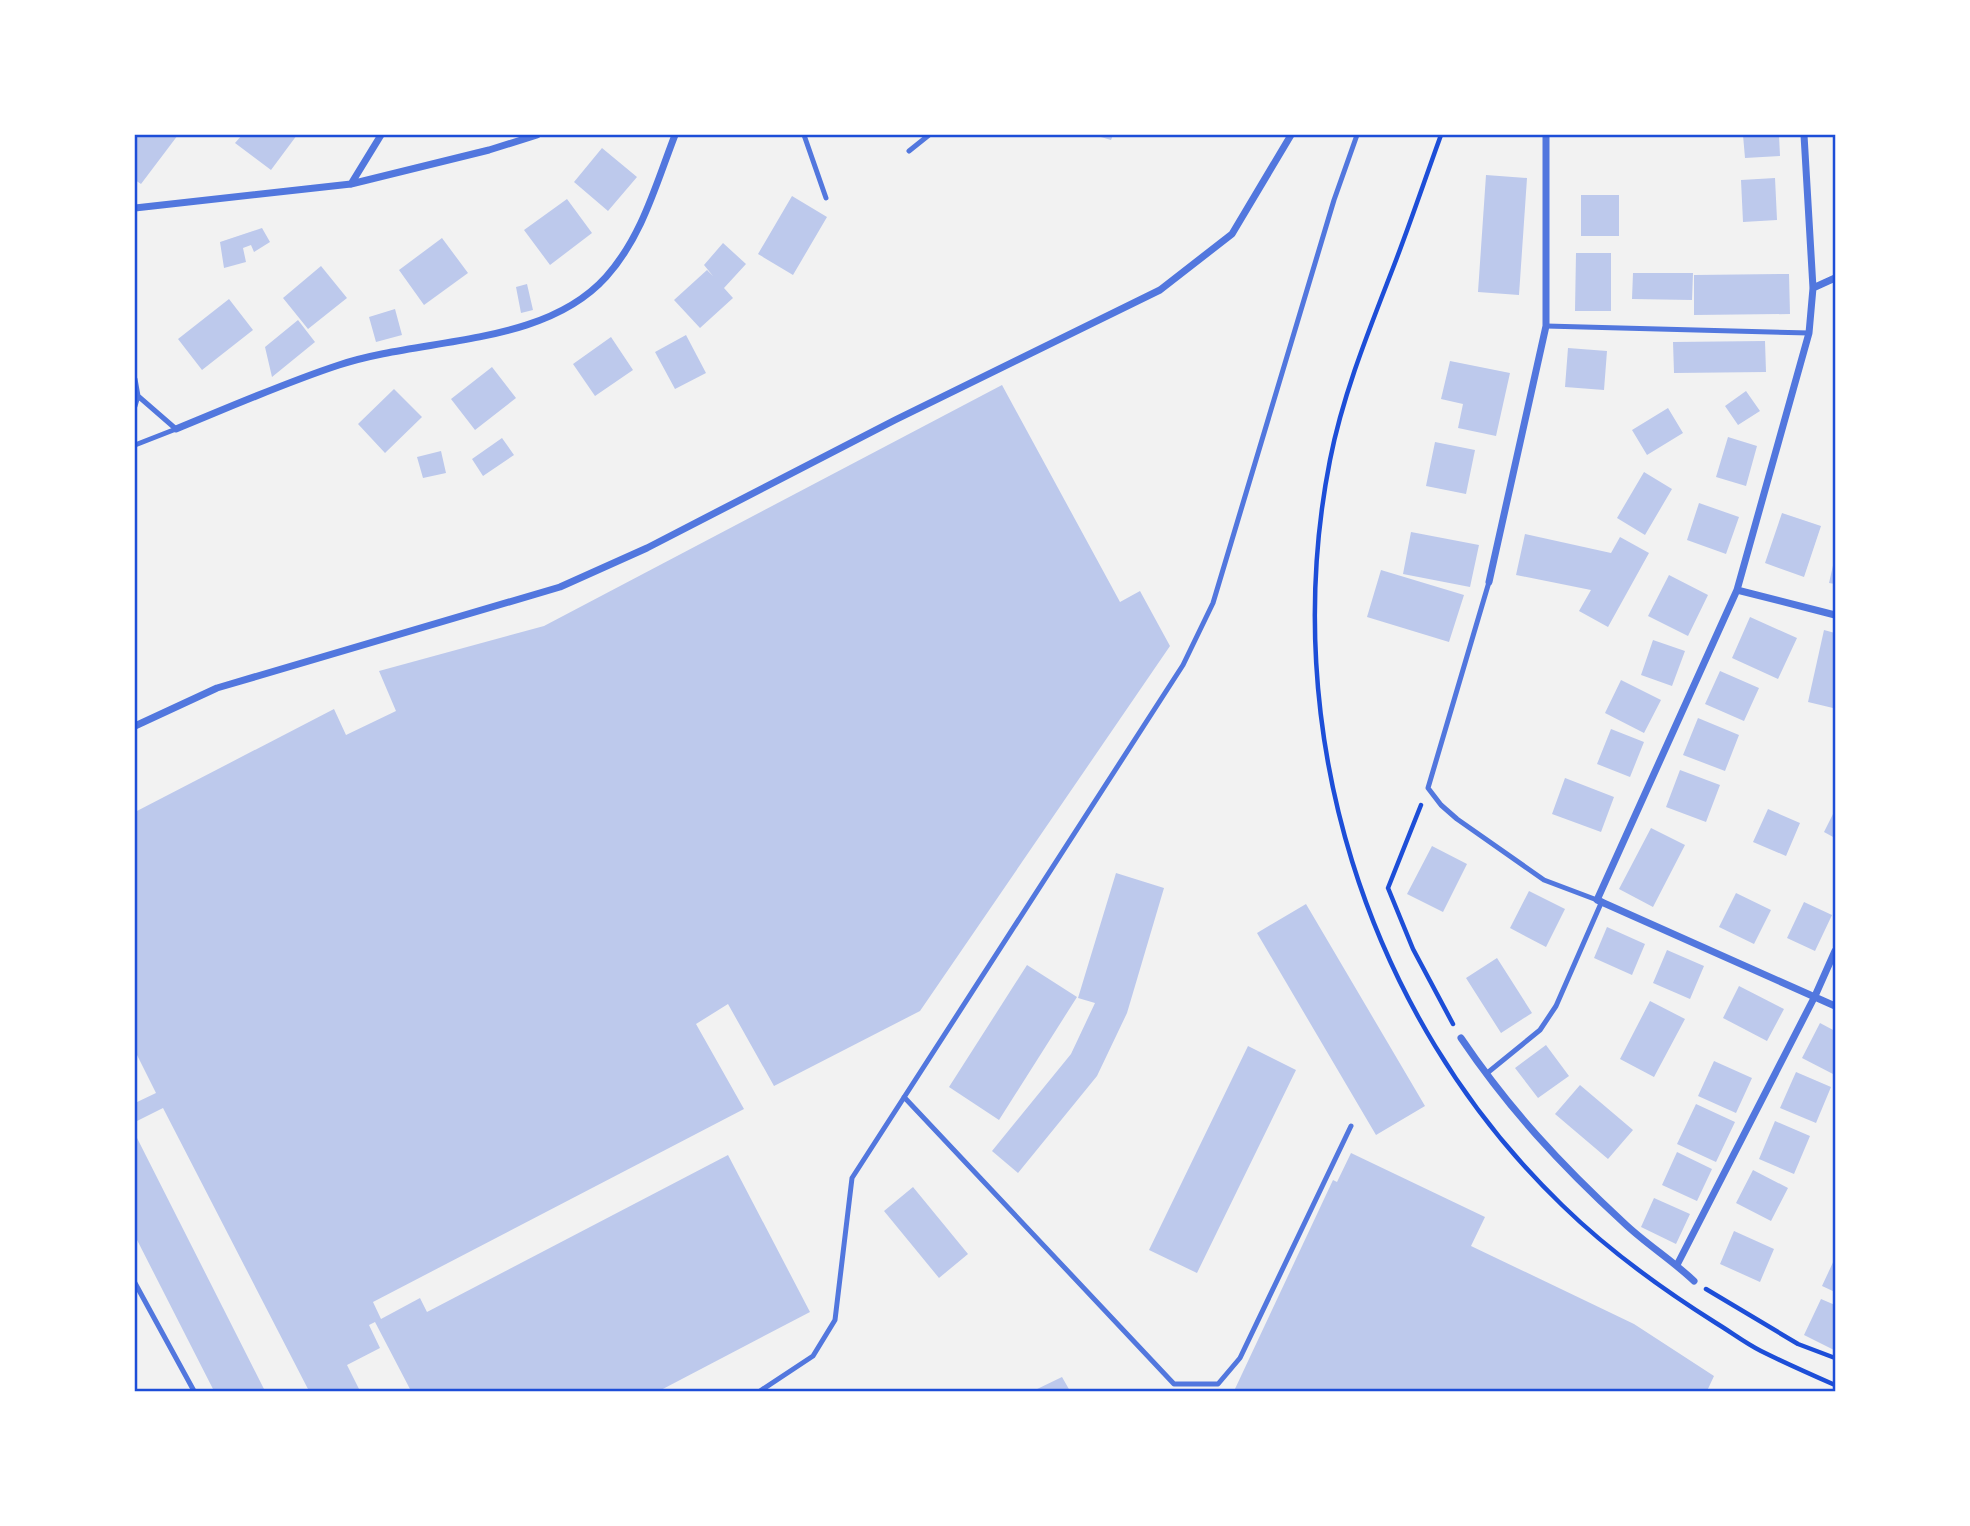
<svg xmlns="http://www.w3.org/2000/svg" width="1970" height="1526" viewBox="0 0 1970 1526" font-family="'Varela Round',sans-serif">
<rect width="100%" height="100%" fill="#f2f2f2"/>
<path fill="#bdc9ec" d="M 135,135 L 178,135 L 141,184 L 135,180 Z
M 242,135 L 297,135 L 271,170 L 235,143 Z
M 1094,135 L 1113,135 L 1111,140 Z
M 1743,135 L 1779,135 L 1780,156 L 1745,158 Z
M 602,148 L 637,177 L 608,211 L 574,182 Z
M 1486,175 L 1527,178 L 1519,295 L 1478,292 Z
M 1775,178 L 1777,220 L 1743,222 L 1741,180 Z
M 1581,195 L 1619,195 L 1619,236 L 1581,236 Z
M 792,196 L 827,217 L 793,275 L 758,254 Z
M 567,199 L 592,233 L 550,265 L 524,230 Z
M 262,228 L 270,242 L 254,252 L 251,245 L 243,248 L 246,262 L 224,268 L 220,242 Z
M 442,238 L 468,273 L 424,305 L 399,270 Z
M 723,243 L 746,264 L 724,288 L 733,298 L 700,328 L 674,300 L 707,270 L 713,276 L 704,265 Z
M 1576,253 L 1611,253 L 1611,311 L 1575,311 Z
M 321,266 L 347,298 L 308,329 L 283,298 Z
M 1633,273 L 1693,273 L 1692,300 L 1632,299 Z
M 1789,274 L 1790,314 L 1694,315 L 1694,275 Z
M 527,284 L 533,310 L 521,313 L 516,287 Z
M 229,299 L 253,330 L 202,370 L 178,339 Z
M 395,309 L 402,335 L 376,342 L 369,317 Z
M 298,320 L 315,342 L 272,377 L 265,347 Z
M 686,335 L 706,373 L 675,389 L 655,352 Z
M 611,337 L 633,370 L 595,396 L 573,364 Z
M 1765,341 L 1766,372 L 1674,373 L 1673,342 Z
M 1568,348 L 1607,351 L 1604,390 L 1565,387 Z
M 1450,361 L 1510,373 L 1496,436 L 1458,428 L 1463,404 L 1441,399 Z
M 492,367 L 516,398 L 475,430 L 451,399 Z
M 1002,385 L 1120,602 L 1140,591 L 1170,646 L 920,1011 L 774,1086 L 728,1004 L 696,1024 L 744,1109 L 373,1302 L 381,1319 L 420,1298 L 427,1312 L 728,1155 L 810,1312 L 659,1391 L 411,1391 L 375,1322 L 369,1325 L 380,1348 L 347,1365 L 360,1391 L 309,1391 L 163,1108 L 135,1122 L 135,1103 L 156,1093 L 135,1051 L 135,812 L 334,709 L 346,735 L 396,711 L 379,671 L 544,626 Z
M 394,389 L 422,417 L 385,453 L 358,424 Z
M 1746,391 L 1760,411 L 1738,425 L 1725,406 Z
M 1668,408 L 1683,433 L 1647,455 L 1632,430 Z
M 1728,437 L 1757,446 L 1746,486 L 1716,477 Z
M 502,438 L 514,455 L 483,476 L 472,459 Z
M 1435,442 L 1475,450 L 1466,494 L 1426,486 Z
M 441,451 L 446,473 L 423,478 L 417,457 Z
M 1644,472 L 1672,489 L 1645,535 L 1617,518 Z
M 1699,503 L 1739,517 L 1726,554 L 1687,540 Z
M 1782,513 L 1821,526 L 1804,577 L 1765,563 Z
M 1411,532 L 1479,545 L 1470,587 L 1403,574 Z
M 1525,534 L 1611,553 L 1620,537 L 1649,553 L 1608,627 L 1579,611 L 1591,590 L 1516,575 Z
M 1834,561 L 1835,562 L 1835,584 L 1829,583 Z
M 1381,570 L 1464,595 L 1449,642 L 1367,617 Z
M 1669,575 L 1708,595 L 1688,636 L 1648,616 Z
M 1750,617 L 1797,638 L 1778,679 L 1732,658 Z
M 1824,630 L 1835,633 L 1835,697 L 1833,708 L 1808,702 Z
M 1653,640 L 1685,651 L 1672,686 L 1641,675 Z
M 1720,671 L 1759,688 L 1744,721 L 1705,704 Z
M 1621,680 L 1661,700 L 1644,733 L 1605,713 Z
M 1698,718 L 1739,735 L 1725,771 L 1683,755 Z
M 1611,729 L 1644,742 L 1630,777 L 1597,764 Z
M 1680,770 L 1720,785 L 1706,822 L 1666,807 Z
M 1565,778 L 1614,797 L 1601,832 L 1552,814 Z
M 1768,809 L 1800,823 L 1786,856 L 1753,842 Z
M 1835,810 L 1835,838 L 1824,832 Z
M 1651,828 L 1685,845 L 1653,907 L 1619,889 Z
M 1432,846 L 1467,864 L 1443,912 L 1407,894 Z
M 1116,873 L 1164,888 L 1127,1013 L 1097,1076 L 1018,1173 L 992,1151 L 1071,1054 L 1095,1003 L 1078,998 Z
M 1529,891 L 1565,909 L 1546,947 L 1510,928 Z
M 1736,893 L 1771,910 L 1754,944 L 1719,927 Z
M 1804,902 L 1832,915 L 1815,951 L 1787,938 Z
M 1306,904 L 1425,1106 L 1376,1135 L 1257,933 Z
M 1607,927 L 1645,944 L 1632,975 L 1594,958 Z
M 1667,950 L 1704,966 L 1690,999 L 1653,983 Z
M 1497,958 L 1532,1013 L 1501,1033 L 1466,978 Z
M 1027,965 L 1077,997 L 999,1120 L 949,1087 Z
M 1739,986 L 1784,1009 L 1767,1041 L 1723,1018 Z
M 1650,1001 L 1685,1019 L 1654,1077 L 1620,1059 Z
M 1820,1023 L 1835,1031 L 1835,1069 L 1833,1074 L 1802,1058 Z
M 1546,1045 L 1569,1076 L 1538,1098 L 1515,1068 Z
M 1248,1046 L 1296,1070 L 1197,1273 L 1149,1250 Z
M 1714,1061 L 1752,1078 L 1736,1113 L 1698,1096 Z
M 1796,1072 L 1831,1087 L 1816,1123 L 1780,1108 Z
M 1580,1085 L 1633,1130 L 1608,1159 L 1555,1114 Z
M 1696,1104 L 1735,1122 L 1716,1162 L 1677,1144 Z
M 1775,1121 L 1810,1136 L 1794,1174 L 1759,1159 Z
M 135,1134 L 265,1391 L 214,1391 L 135,1236 Z
M 1677,1152 L 1712,1169 L 1697,1201 L 1662,1185 Z
M 1351,1153 L 1485,1217 L 1471,1246 L 1634,1324 L 1714,1376 L 1707,1391 L 1234,1391 L 1333,1180 L 1337,1182 Z
M 1753,1170 L 1788,1188 L 1771,1221 L 1736,1203 Z
M 913,1187 L 968,1254 L 939,1278 L 884,1211 Z
M 1654,1198 L 1690,1214 L 1676,1244 L 1641,1227 Z
M 1734,1231 L 1774,1249 L 1760,1282 L 1720,1264 Z
M 1835,1258 L 1835,1292 L 1822,1286 Z
M 1821,1299 L 1835,1305 L 1834,1350 L 1804,1335 Z
M 1062,1377 L 1070,1391 L 1033,1391 Z"/>
<g fill="none" stroke-linecap="round" stroke-linejoin="round">
<path stroke="#1d4ed8" stroke-width="4.5" d="M 1441,135 C 1425,179 1410,224 1393,268 C 1369,330 1343,394 1330,460 C 1277,728 1365,1015 1562,1205 C 1608,1250 1662,1289 1716,1323 C 1731,1332 1745,1343 1761,1351 C 1785,1363 1810,1374 1835,1385
M 1421,805 L 1388,888 L 1413,949 L 1453,1024
M 1706,1289 L 1798,1344 L 1835,1358"/>
<path stroke="#5277de" stroke-width="5" d="M 804,135 L 826,198
M 909,151 L 929,135
M 1546,326 L 1809,333
M 135,379 L 138,396 L 176,429 L 135,445
M 135,406 L 138,396
M 1489,582 L 1428,788 L 1441,805 L 1457,819 L 1544,880 L 1597,900
M 1486,1074 L 1540,1030 L 1556,1006 L 1602,901
M 904,1097 L 1174,1384 L 1218,1384 L 1240,1358 L 1351,1126
M 135,1283 L 194,1391
M 760,1391 L 813,1356 L 835,1320 L 852,1178 L 1183,665 L 1213,603 L 1334,200 L 1357,135"/>
<path stroke="#5277de" stroke-width="7" d="M 1804,135 L 1813,288 L 1809,333 L 1737,590 L 1597,900 L 1835,1006
M 351,184 L 381,135
M 135,208 L 351,184 L 489,150 L 537,135
M 1813,288 L 1835,278
M 176,429 C 230,407 284,383 339,365 C 423,337 543,347 606,277 C 642,237 656,184 675,135
M 1489,582 L 1546,326 L 1546,135
M 1737,590 L 1835,615
M 135,726 L 217,688 L 560,587 L 647,548 L 895,420 L 1160,290 L 1232,234 L 1291,135
M 1461,1038 C 1509,1109 1561,1165 1624,1223 C 1646,1244 1672,1260 1694,1281
M 1677,1265 L 1815,996 L 1835,951"/>
</g>
<rect width="1970" height="1526" fill="none" stroke="#ffffff" stroke-width="273"/>
<rect x="136" y="136" width="1698" height="1254" fill="none" stroke="#1d4ed8" stroke-width="2.5"/>
</svg>
